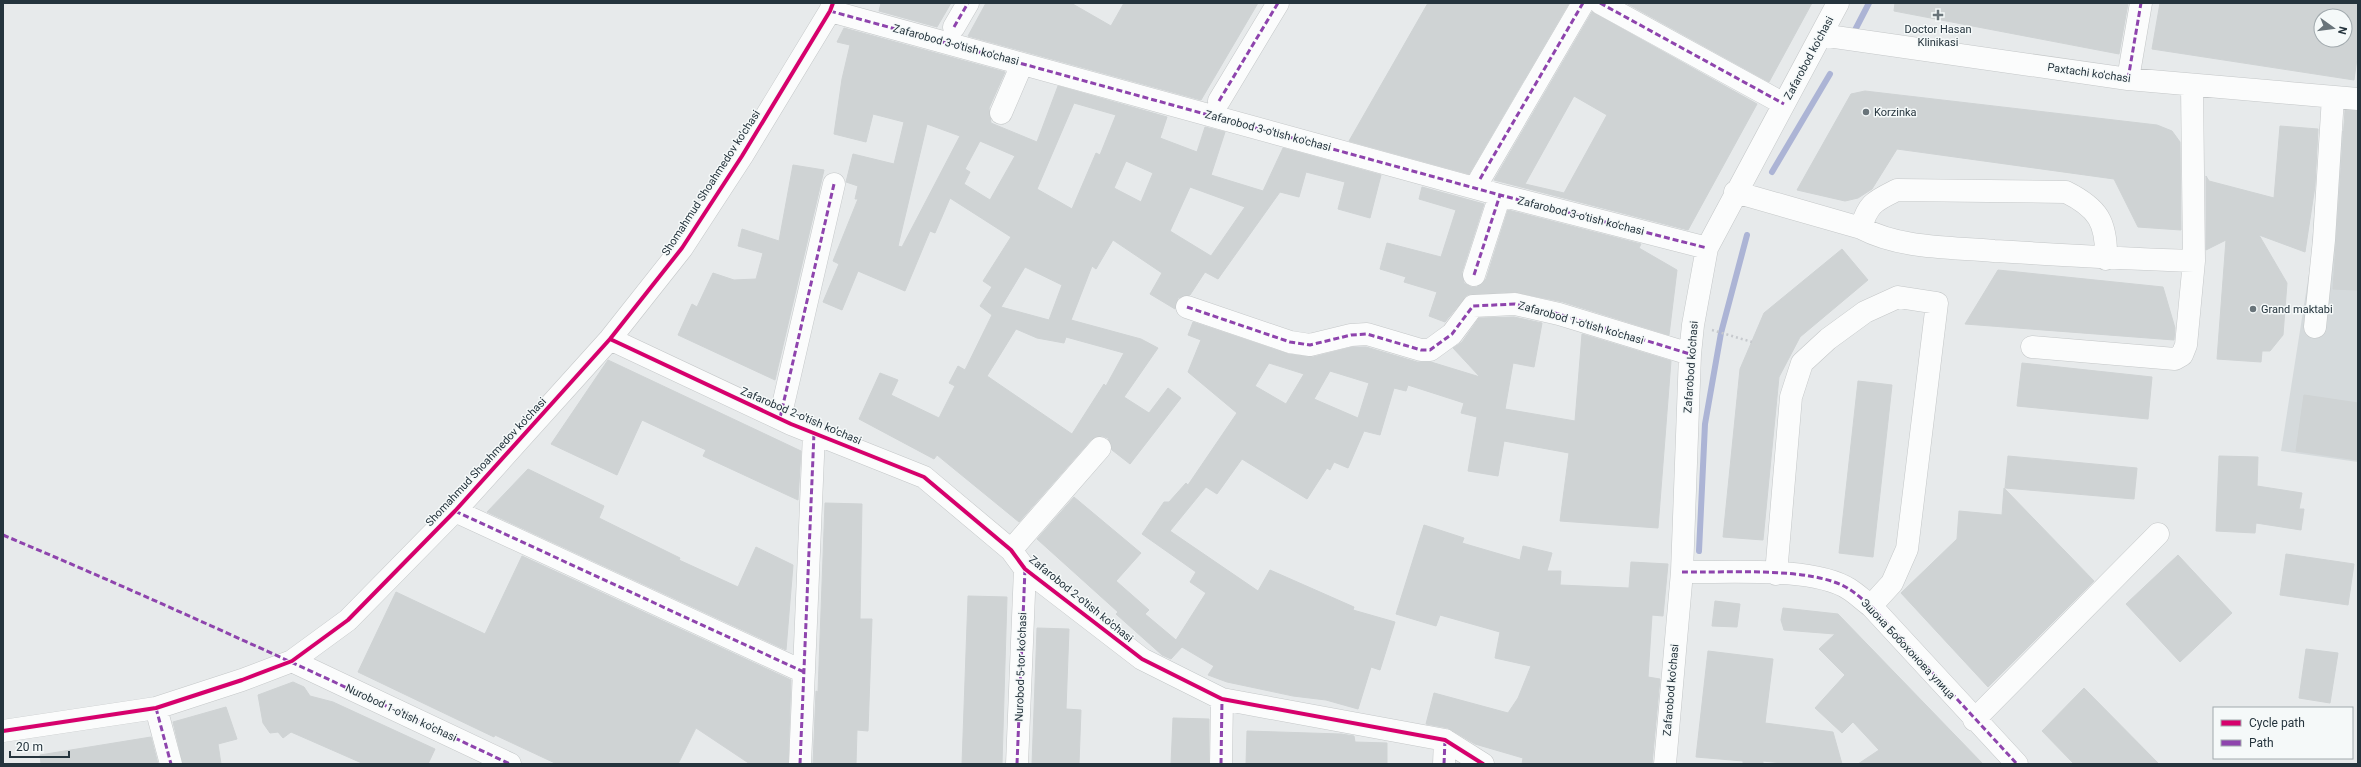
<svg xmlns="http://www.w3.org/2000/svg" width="2361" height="767" viewBox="0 0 2361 767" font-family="Roboto,sans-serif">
<rect width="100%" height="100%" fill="#e7eaeb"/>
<path fill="#d5dadc" d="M 2320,128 L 2358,133 L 2358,462 L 2281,451 L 2311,261 Z"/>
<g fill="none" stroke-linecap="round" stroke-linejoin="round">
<path stroke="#acb4d5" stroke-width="6" d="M 1854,32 L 1869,3
M 1772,172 L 1830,74
M 1699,551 L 1705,424 L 1721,333 L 1747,235"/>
</g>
<path fill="#cfd3d4" stroke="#cfd3d4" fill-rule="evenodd" d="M 881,3 L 951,3 L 937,27 L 879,11 Z
M 986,3 L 1071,3 L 1111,26 L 1124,3 L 1258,3 L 1201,100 L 968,36 Z
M 1428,3 L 1569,3 L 1469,174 L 1349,141 Z
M 1626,3 L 1812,3 L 1769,82 Z
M 1895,3 L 2128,3 L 2119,54 L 1894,11 Z
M 2160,3 L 2358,3 L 2358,51 L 2354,80 L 2152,49 ZM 2321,16 L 2345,16 L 2345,40 L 2321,40 Z
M 1592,12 L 1757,104 L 1688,230 L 1494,180 ZM 1574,96 L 1607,115 L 1564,193 L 1525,184 Z
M 844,28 L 1005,72 L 989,108 L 991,123 L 1037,142 L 1058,86 L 1167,117 L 1160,138 L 1197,152 L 1205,127 L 1225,132 L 1211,175 L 1263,191 L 1283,148 L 1381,175 L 1370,218 L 1338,209 L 1345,182 L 1306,172 L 1299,197 L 1280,192 L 1218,279 L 1205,272 L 1190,295 L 1178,298 L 1175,309 L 1150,294 L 1162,273 L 1113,240 L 1096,269 L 1092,266 L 1071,320 L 1141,339 L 1158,348 L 1124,397 L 1149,413 L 1168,388 L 1181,398 L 1130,464 L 1112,450 L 1108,438 L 1102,436 L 1091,440 L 1019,522 L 937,455 L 934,459 L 859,419 L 880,373 L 898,380 L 891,395 L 939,418 L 955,386 L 949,383 L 958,366 L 965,370 L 992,315 L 980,306 L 992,287 L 983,281 L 1011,237 L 950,198 L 935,233 L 930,231 L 905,291 L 858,271 L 842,310 L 823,302 L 839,264 L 833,261 L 858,199 L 855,199 L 858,186 L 846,182 L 853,154 L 894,164 L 904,122 L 873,114 L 866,142 L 834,134 L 842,79 L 850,45 L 837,42 ZM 1074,103 L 1116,115 L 1100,155 L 1096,153 L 1072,209 L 1037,189 ZM 927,124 L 960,136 L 902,247 L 898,246 ZM 980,141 L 1015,156 L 990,200 L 964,184 L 970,172 L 965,169 ZM 1126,161 L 1153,173 L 1141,202 L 1114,188 ZM 1190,187 L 1245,207 L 1211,256 L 1170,231 ZM 1025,267 L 1062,285 L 1049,320 L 1001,307 ZM 1016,329 L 1037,338 L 1064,343 L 1066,337 L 1124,353 L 1106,386 L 1104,384 L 1072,434 L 987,376 Z
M 1865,91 L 2157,125 L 2172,131 L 2180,142 L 2181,230 L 2138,227 L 2114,179 L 1897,149 L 1872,189 L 1858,198 L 1845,201 L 1797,190 L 1851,94 Z
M 2345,110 L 2358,111 L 2358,290 L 2333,289 Z
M 2280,126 L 2318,129 L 2315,186 L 2305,252 L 2259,235 L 2287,283 L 2283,335 L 2270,351 L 2262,351 L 2261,362 L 2217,359 L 2226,240 L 2206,250 L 2206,176 L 2209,181 L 2274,198 Z
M 793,165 L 824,170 L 775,380 L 678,335 L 692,304 L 697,307 L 713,273 L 734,280 L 756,279 L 763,253 L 738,246 L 742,229 L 779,241 Z
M 1422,187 L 1484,204 L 1462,272 L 1464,283 L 1471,287 L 1477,287 L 1486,279 L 1508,210 L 1641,244 L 1639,248 L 1677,270 L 1669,335 L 1563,302 L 1515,292 L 1467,295 L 1445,322 L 1429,316 L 1437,292 L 1404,282 L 1406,277 L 1380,269 L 1387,243 L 1441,257 L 1456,210 L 1419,199 Z
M 1842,249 L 1868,280 L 1800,337 L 1779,377 L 1763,540 L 1723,537 L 1740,369 L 1764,313 Z
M 1998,270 L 2163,287 L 2175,328 L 2174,340 L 1965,324 Z
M 1514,317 L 1542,323 L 1534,367 L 1513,363 L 1505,409 L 1575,421 L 1582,334 L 1671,361 L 1658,528 L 1560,521 L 1569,453 L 1504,441 L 1498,476 L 1468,471 L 1477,417 L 1461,413 L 1464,403 L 1408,385 L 1406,391 L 1394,388 L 1380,435 L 1364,431 L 1348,468 L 1334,462 L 1330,470 L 1327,468 L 1307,499 L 1242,459 L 1217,494 L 1206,487 L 1170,531 L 1258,591 L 1270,570 L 1354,607 L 1353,610 L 1395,622 L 1380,670 L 1371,667 L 1358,709 L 1326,700 L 1293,696 L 1227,682 L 1208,675 L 1214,666 L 1182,647 L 1171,659 L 1162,655 L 1116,614 L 1118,612 L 1037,539 L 1074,497 L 1141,553 L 1116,581 L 1149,610 L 1145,614 L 1176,640 L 1206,593 L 1190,582 L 1196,572 L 1142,534 L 1164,502 L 1169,502 L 1186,483 L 1188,485 L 1237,413 L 1188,372 L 1201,340 L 1188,335 L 1193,322 L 1288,354 L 1313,357 L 1353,347 L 1366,347 L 1417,362 L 1431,362 L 1480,377 L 1453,348 L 1462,342 L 1479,318 ZM 1269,363 L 1304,374 L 1286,404 L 1255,386 ZM 1330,371 L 1369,383 L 1358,418 L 1314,399 Z
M 608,360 L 801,451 L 798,500 L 703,456 L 706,450 L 642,420 L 617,475 L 551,444 Z
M 2022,363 L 2152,377 L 2148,419 L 2017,406 Z
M 1858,381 L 1892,385 L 1873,557 L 1839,553 Z
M 2304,395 L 2358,403 L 2358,460 L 2296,451 Z
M 2008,456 L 2137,468 L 2134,499 L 2005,488 Z
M 2219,456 L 2258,457 L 2257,486 L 2302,493 L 2299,509 L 2304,509 L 2301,530 L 2256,523 L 2255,533 L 2216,531 Z
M 528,469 L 604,506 L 599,518 L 680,558 L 679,560 L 738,587 L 756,547 L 793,565 L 786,650 L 487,512 Z
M 2004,488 L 2094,581 L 1988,687 L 1901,593 L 1957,539 L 1959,511 L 2002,515 Z
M 825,503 L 862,504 L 860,619 L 872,619 L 868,731 L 857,730 L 856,764 L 813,764 L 816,691 L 818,692 Z
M 1424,525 L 1464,538 L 1462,543 L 1520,560 L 1523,546 L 1552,553 L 1547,571 L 1561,571 L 1560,585 L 1629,588 L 1631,562 L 1668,564 L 1663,616 L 1652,615 L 1648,677 L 1660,679 L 1652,764 L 1522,764 L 1523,758 L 1475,744 L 1448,728 L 1426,724 L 1434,693 L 1508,713 L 1518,698 L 1531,666 L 1495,658 L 1500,632 L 1440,615 L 1436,626 L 1396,614 Z
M 2286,554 L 2354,564 L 2348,605 L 2280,595 Z
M 2178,555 L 2232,613 L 2180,662 L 2126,604 Z
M 522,556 L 791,680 L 788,764 L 750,764 L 696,728 L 678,764 L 557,764 L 495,735 L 494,737 L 358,672 L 396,592 L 485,634 Z
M 968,596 L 1007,597 L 1002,764 L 962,764 Z
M 1715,601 L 1740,604 L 1737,627 L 1712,626 Z
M 1783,608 L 1838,614 L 1983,764 L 1858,764 L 1879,750 L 1853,722 L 1842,733 L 1815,708 L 1845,675 L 1819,649 L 1835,634 L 1784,630 L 1781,620 Z
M 1037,628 L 1069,629 L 1066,709 L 1081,710 L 1079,764 L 1032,764 Z
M 2306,649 L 2338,653 L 2330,703 L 2299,698 Z
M 1708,651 L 1773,659 L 1765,723 L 1833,732 L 1842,764 L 1793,764 L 1763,761 L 1763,764 L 1743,764 L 1743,761 L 1696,757 Z
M 293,682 L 304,687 L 310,696 L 333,702 L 435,749 L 428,764 L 364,764 L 291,732 L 283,738 L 278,732 L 270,733 L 263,723 L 258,695 Z
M 2084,688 L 2159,764 L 2074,764 L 2042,731 Z
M 226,707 L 237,739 L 218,744 L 221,764 L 183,764 L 173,722 Z
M 1173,718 L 1209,719 L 1209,764 L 1171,764 Z
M 1247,731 L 1341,734 L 1354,736 L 1355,742 L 1387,743 L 1387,764 L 1246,764 Z
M 151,737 L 158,764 L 41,764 L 40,755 Z"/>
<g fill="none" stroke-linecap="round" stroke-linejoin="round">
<defs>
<path id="minor" d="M 1600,3 L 1784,104
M 830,11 L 1500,195 L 1707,248
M 954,27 L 968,3
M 1821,35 L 2128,79 L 2358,99
M 2128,79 L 2141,3
M 1219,101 L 1278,3
M 1001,113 L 1022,64
M 1480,179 L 1583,3
M 1735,192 L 1861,228 C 1901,249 1950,247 1994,251 C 2061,255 2127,259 2194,261
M 1861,228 C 1868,203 1875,201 1897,190 L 2066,192 C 2098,208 2107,222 2106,259
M 1474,275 L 1500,195
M 1187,307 L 1290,342 L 1310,345 L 1351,335 L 1367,334 L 1421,350 L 1430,350 L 1452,334 L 1473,306 L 1515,304 L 1559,314 L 1690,354
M 2315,327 L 2324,240 L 2333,97
M 610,339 L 791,424 L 924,477 L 1011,550 L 1025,569 L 1142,659 L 1222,699 L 1445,740 L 1483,764
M 2032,347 L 2175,359 L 2182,355 L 2186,345 L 2194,261 L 2192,86
M 780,418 L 834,184
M 455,511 L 804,672
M 1011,550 L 1100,448
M 1682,572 C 1726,573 1813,566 1849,589 C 1857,594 1864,601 1871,606 L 2017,764
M 1776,574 L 1791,397 L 1802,363 L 1828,339 L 1865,312 L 1898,297 L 1937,303 L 1907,549 L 1892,583 L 1871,606
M 292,661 L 510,764
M 156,708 L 171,764
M 1974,720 L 2158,534
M 3,731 L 156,708 L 242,680 L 292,661 L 348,620 L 455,511 L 610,339 L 682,248 L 742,156 L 830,11 L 833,3
M 800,764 L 814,433
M 1017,764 L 1025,569
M 1221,764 L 1222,699
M 1444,764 L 1445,740
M 1665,764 L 1682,572 L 1690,354 L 1693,325 L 1707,248 L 1838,3"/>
</defs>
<use href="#minor" stroke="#c4c7c8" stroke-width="23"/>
<path stroke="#c6c9cd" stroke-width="2.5" stroke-dasharray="2 3" stroke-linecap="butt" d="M 1712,330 L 1752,342"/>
<use href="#minor" stroke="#fbfcfc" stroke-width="22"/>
<path stroke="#8e44ad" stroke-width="3" stroke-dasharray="6 3" stroke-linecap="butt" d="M 1600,3 L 1784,104
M 830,11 L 1500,195 L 1707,248
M 954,27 L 968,3
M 2128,79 L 2141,3
M 1219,101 L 1278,3
M 1480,179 L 1583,3
M 1474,275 L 1500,195
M 1187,307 L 1290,342 L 1310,345 L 1351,335 L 1367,334 L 1421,350 L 1430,350 L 1452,334 L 1473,306 L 1515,304 L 1559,314 L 1690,354
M 780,418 L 834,184
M 455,511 L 804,672
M 3,535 C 174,607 342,685 510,764
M 1682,572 C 1726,573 1813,566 1849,589 C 1857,594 1864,601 1871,606 L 2017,764
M 156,708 L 171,764
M 800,764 L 814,433
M 1017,764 L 1025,569
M 1221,764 L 1222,699
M 1444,764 L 1445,740"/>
<defs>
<path id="cycleway" d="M 610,339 L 791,424 L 924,477 L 1011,550 L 1025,569 L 1142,659 L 1222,699 L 1445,740 L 1483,764
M 3,731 L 156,708 L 242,680 L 292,661 L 348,620 L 455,511 L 610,339 L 682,248 L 742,156 L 830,11 L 833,3"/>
</defs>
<use href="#cycleway" stroke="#f5f9f9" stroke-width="6"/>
<use href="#cycleway" stroke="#d6006c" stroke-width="4"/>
</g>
<g fill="#69747a" stroke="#f5f9f9" stroke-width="1.5">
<path d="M1936 9h4v4h4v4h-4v4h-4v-4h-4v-4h4z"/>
<circle cx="1866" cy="112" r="4"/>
<circle cx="2253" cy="309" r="4"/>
</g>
<g text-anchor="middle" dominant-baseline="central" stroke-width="3" stroke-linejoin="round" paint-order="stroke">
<g font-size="11" fill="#25343d" stroke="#f5f9f9" text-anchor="start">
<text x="1938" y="29" text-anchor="middle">Doctor Hasan<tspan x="1938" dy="13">Klinikasi</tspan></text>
<text x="1874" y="112">Korzinka</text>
<text x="2261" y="309">Grand maktabi</text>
</g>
<g font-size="11" fill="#25343d" stroke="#f5f9f9">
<text transform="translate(956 45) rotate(15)">Zafarobod 3-o'tish ko'chasi</text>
<text transform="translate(1809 58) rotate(-62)">Zafarobod ko'chasi</text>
<text transform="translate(2089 73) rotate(8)">Paxtachi ko'chasi</text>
<text transform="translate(1268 131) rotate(15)">Zafarobod 3-o'tish ko'chasi</text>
<text transform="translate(711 183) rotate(-57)">Shomahmud Shoahmedov ko'chasi</text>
<text transform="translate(1581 216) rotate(14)">Zafarobod 3-o'tish ko'chasi</text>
<text transform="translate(1581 323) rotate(16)">Zafarobod 1-o'tish ko'chasi</text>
<text transform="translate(1691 367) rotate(-86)">Zafarobod ko'chasi</text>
<text transform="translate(801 416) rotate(23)">Zafarobod 2-o'tish ko'chasi</text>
<text transform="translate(486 462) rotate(-47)">Shomahmud Shoahmedov ko'chasi</text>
<text transform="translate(1081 599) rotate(39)">Zafarobod 2-o'tish ko'chasi</text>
<text transform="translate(1908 649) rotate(47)">Эшона Бобохонова улица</text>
<text transform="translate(1021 667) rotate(-88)">Nurobod 5-tor ko'chasi</text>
<text transform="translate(1671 690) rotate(-85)">Zafarobod ko'chasi</text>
<text transform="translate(401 713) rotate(25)">Nurobod 1-o'tish ko'chasi</text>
</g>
</g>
<rect width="2361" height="767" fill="none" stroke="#25343d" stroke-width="8"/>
<rect x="2213" y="707" width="140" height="52" fill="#f5f9f9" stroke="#a2aaae"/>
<rect x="2221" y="720" width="20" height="6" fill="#d6006c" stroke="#a2aaae"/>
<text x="2249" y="727" font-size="12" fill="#25343d">Cycle path</text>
<rect x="2221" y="740" width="20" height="6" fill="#8e44ad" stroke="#a2aaae"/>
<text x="2249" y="747" font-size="12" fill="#25343d">Path</text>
<g transform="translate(2333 28) rotate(104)"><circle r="19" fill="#f5f9f9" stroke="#a2aaae"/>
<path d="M0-3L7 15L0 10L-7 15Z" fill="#69747a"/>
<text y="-6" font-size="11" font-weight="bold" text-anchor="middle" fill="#25343d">N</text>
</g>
<path d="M10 751v6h59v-6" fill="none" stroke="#25343d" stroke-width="2"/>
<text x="16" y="751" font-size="12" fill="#25343d" stroke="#f5f9f9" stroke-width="3" paint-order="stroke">20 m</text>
</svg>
